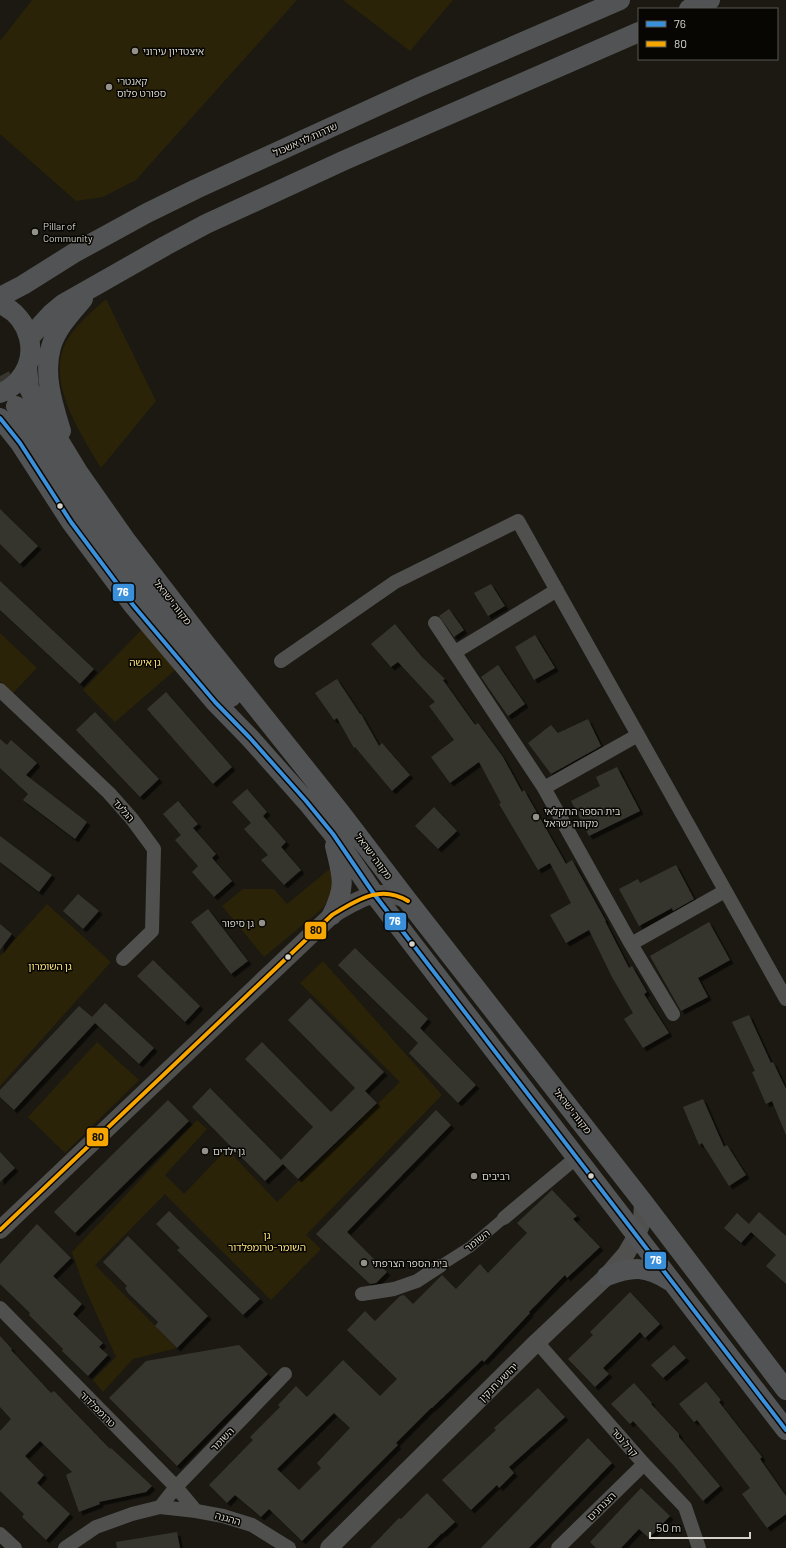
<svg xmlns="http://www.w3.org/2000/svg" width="786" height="1548" viewBox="0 0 786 1548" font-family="Barlow,'Noto Sans Hebrew',sans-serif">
<defs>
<filter id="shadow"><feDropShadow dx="3.5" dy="3.5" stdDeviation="0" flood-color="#0009"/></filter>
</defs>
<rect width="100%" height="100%" fill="#1b1912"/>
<path fill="#2b2307" d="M 32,0 L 297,0 L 136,180 L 103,197 L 76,201 L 0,134 L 0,41 Z
M 343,0 L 453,0 L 410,51 Z
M 106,299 L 156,401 L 101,468 C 81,434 43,379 68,339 C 76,324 94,310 106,299 Z
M 148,623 L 182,664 L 115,722 L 83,690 Z
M 0,633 L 37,668 L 13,693 L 0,681 Z
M 332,867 L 332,892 L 323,908 L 264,957 L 222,906 L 243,889 L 274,889 L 287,904 Z
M 47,904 L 111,962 L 0,1086 L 0,956 Z
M 323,961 L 442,1095 L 306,1235 L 321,1249 L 271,1300 L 165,1194 L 95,1265 L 177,1348 L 133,1359 L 103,1392 L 93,1380 L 116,1357 L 83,1284 L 72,1252 L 197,1120 L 207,1129 L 165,1175 L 184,1194 L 227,1149 L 277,1202 L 400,1082 L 300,983 Z
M 97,1042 L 139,1080 L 65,1153 L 28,1117 Z"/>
<path fill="#36352f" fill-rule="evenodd" filter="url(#shadow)" d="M 0,509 L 38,546 L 20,564 L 0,544 Z
M 0,581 L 94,669 L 80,684 L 0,610 Z
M 491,584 L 505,606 L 488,616 L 474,593 Z
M 449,609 L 464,630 L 454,637 L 439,616 Z
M 395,624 L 422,657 L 445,679 L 443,680 L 475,725 L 478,723 L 503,757 L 522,792 L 524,790 L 566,864 L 572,860 L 606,921 L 605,921 L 629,968 L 632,966 L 647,992 L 644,994 L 669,1033 L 643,1048 L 624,1019 L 633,1013 L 612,977 L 589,930 L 566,943 L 550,915 L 571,903 L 550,863 L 538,870 L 499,804 L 501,803 L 479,762 L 450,783 L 431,757 L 454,740 L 429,706 L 435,702 L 398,662 L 391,667 L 371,644 Z
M 535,635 L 555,668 L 534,680 L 515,647 Z
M 498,665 L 525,704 L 508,716 L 481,677 Z
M 337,679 L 360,714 L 361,714 L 379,746 L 382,743 L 410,775 L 392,791 L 355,747 L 354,748 L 337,718 L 334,720 L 315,693 Z
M 166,692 L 232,767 L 213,784 L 147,709 Z
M 95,712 L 159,779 L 140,797 L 76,730 Z
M 588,719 L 601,746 L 551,774 L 528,743 L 551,725 L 558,733 Z
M 0,739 L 7,745 L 11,740 L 37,763 L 26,775 L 87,822 L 75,839 L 23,800 L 28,794 L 0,768 Z
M 617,767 L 640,811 L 589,836 L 571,801 L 600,786 L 596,777 Z
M 247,789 L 267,812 L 263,816 L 286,842 L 281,847 L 301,870 L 284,885 L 261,860 L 268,855 L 244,829 L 251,823 L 232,802 Z
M 178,801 L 198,824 L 193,828 L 216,854 L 212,858 L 232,881 L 214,897 L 192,872 L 198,866 L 175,840 L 181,835 L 163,814 Z
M 434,807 L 457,831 L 438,849 L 415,826 Z
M 0,836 L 52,875 L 39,892 L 0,862 Z
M 676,865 L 694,899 L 673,911 L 672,908 L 639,926 L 619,889 L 638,879 L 640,883 Z
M 78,894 L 99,911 L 83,929 L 63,911 Z
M 208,909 L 248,961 L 231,974 L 191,922 Z
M 709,922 L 730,960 L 698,978 L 708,997 L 681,1011 L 650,956 Z
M 0,924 L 12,934 L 0,950 Z
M 355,948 L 428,1019 L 420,1028 L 476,1085 L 458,1103 L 409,1053 L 418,1043 L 338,965 Z
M 153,960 L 200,1006 L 185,1022 L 137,976 Z
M 310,998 L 384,1072 L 365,1091 L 377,1103 L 298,1179 L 283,1164 L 265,1181 L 192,1107 L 210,1088 L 281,1160 L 313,1127 L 245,1059 L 262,1042 L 331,1112 L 355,1088 L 288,1020 Z
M 105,1003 L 154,1048 L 139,1064 L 95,1023 L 14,1110 L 0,1097 L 0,1090 L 79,1006 L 92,1017 Z
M 749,1015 L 771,1063 L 773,1062 L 786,1089 L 786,1135 L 772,1101 L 766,1104 L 752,1072 L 755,1071 L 732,1022 Z
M 703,1099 L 724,1147 L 727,1145 L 746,1175 L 729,1186 L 702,1143 L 699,1145 L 683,1107 Z
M 168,1100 L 189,1121 L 75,1233 L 54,1212 Z
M 436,1110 L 451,1125 L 347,1232 L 387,1272 L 376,1283 L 370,1284 L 316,1234 Z
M 0,1152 L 15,1168 L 0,1182 Z
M 552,1190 L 577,1216 L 573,1219 L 600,1247 L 567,1278 L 565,1275 L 529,1312 L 530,1313 L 484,1362 L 482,1360 L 432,1408 L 431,1408 L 396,1443 L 398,1445 L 302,1541 L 269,1509 L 261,1517 L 235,1495 L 227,1503 L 209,1485 L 253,1440 L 250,1437 L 280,1407 L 278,1405 L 296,1386 L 307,1397 L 343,1360 L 380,1396 L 397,1379 L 347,1330 L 365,1311 L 375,1321 L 400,1296 L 404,1295 L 413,1304 L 442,1275 L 456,1289 L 480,1264 L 488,1273 L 527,1233 L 517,1223 ZM 334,1413 L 350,1428 L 317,1463 L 321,1468 L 299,1490 L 277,1469 Z
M 169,1211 L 260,1299 L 243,1315 L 177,1250 L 180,1248 L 156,1224 Z
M 759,1212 L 786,1236 L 786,1284 L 766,1266 L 776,1255 L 751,1232 L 741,1243 L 724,1228 L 737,1213 L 749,1224 Z
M 37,1224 L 71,1258 L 53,1276 L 82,1304 L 73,1314 L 103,1343 L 99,1347 L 108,1355 L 88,1376 L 62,1351 L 63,1349 L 29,1315 L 30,1313 L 0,1284 L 0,1264 Z
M 128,1236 L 208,1316 L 177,1348 L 155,1326 L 158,1322 L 128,1293 L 125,1288 L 127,1286 L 103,1262 Z
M 630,1292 L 660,1324 L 645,1338 L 640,1332 L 603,1368 L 609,1374 L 595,1387 L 568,1359 L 593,1335 L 590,1332 Z
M 0,1336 L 12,1349 L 11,1350 L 51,1393 L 54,1391 L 110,1449 L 111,1448 L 152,1486 L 146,1492 L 99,1502 L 100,1504 L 79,1512 L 66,1475 L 72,1472 L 40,1441 L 25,1456 L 44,1475 L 37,1483 L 70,1514 L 46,1540 L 22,1517 L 24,1514 L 0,1491 L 0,1431 L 11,1419 L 0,1407 Z
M 239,1345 L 268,1374 L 177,1466 L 109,1398 L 146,1361 Z
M 674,1345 L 686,1358 L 663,1378 L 651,1365 Z
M 706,1382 L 721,1400 L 719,1402 L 762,1457 L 760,1459 L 786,1496 L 786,1514 L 767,1528 L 742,1494 L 750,1488 L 697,1420 L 694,1422 L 679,1404 Z
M 634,1383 L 652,1403 L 651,1404 L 679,1434 L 679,1437 L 720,1486 L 703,1501 L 675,1467 L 633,1421 L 630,1424 L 611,1404 Z
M 538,1388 L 565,1417 L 509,1467 L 514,1473 L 499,1488 L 497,1485 L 471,1510 L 442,1480 L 496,1430 L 494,1428 Z
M 588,1438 L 612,1463 L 547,1530 L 529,1548 L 481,1548 Z
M 641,1488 L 670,1516 L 649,1538 L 639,1529 L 621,1548 L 596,1548 L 590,1542 Z
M 427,1493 L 455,1522 L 442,1534 L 442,1533 L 427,1548 L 370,1548 L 399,1518 L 401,1519 Z
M 177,1532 L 180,1548 L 117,1548 L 116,1542 Z"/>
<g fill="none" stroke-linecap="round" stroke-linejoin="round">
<path stroke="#37352d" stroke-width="20" stroke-dasharray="20 10" stroke-linecap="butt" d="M 0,376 L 15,404"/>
<path stroke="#50504f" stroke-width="11" d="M 440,1266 L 470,1247 L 504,1218"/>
<path stroke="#50504f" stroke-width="14" d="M 435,623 L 544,788 L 631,944 L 673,1014
M 455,652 L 557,590
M 281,661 L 395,582 L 518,521 L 786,999
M 0,690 L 109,793 L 132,819 L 154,849 L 152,931 L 123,959
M 544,788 L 638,735
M 631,944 L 725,891
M 504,1218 L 577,1157
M 362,1294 L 394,1289 L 417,1281 L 440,1266
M 0,1308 L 176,1487 L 196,1511
M 537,1342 L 644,1464 L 685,1507 L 699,1548
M 160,1507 L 176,1487 L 285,1374
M 0,1534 L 15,1548
M 65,1548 L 96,1527 L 132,1514 L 160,1507 L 196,1511 L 223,1516 L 252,1525 L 289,1548
M 558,1548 L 644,1464"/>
<path stroke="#50504f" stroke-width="18" d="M 0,1230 L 332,915 C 357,900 380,884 408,901
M 329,1548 L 537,1342 L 607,1276 L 626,1254 L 637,1235 L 642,1222 L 643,1202"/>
<path stroke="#525354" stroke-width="20" d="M 689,9 L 710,0
M 0,297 L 23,285 L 74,253 L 147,213 L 196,189 L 419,87 L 620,0
M 0,304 C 30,317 41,355 18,381 C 13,386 7,391 0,393
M 29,338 L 51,314 L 63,304 L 165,246 L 206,224 L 345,160 L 639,32
M 27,367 L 29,388 L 36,403 L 78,472 L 125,539 L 205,643 L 340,812 L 408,901 L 643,1202 L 786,1390
M 16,406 C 47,454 77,501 111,547 C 149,599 190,648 231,697
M 0,418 L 20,443 L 71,522 L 133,605 L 215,702 L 250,738 L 306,801 L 333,834 L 374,894 L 786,1430
M 61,431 C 53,405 43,375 51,347 C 56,329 71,313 83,299
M 332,915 C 347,885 342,876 335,846
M 607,1276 C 633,1266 646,1266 670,1281"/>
<defs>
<path id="bus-1" d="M 0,418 L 20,443 L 71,522 L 133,605 L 215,702 L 250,738 L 306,801 L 333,834 L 374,894 L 786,1430"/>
<path id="bus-2" d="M 0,1230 L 332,915 C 357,900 380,884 408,901"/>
</defs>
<use href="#bus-1" stroke="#070603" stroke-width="7"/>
<use href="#bus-2" stroke="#070603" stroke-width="7"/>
<use href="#bus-1" stroke="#3a90db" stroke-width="4"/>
<use href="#bus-2" stroke="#f7a600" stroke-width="4"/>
</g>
<g fill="#939189" stroke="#070603" stroke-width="1.5">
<circle cx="135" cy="51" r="4"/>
<circle cx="109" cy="87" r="4"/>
<circle cx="35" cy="232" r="4"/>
<circle cx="536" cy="817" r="4"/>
<circle cx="262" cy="923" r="4"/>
<circle cx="205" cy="1151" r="4"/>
<circle cx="474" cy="1176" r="4"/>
<circle cx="364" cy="1263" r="4"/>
</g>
<g fill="#d4d2c9" stroke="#070603" stroke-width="1.5">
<circle cx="60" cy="506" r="3.5"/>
<circle cx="412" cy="944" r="3.5"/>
<circle cx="288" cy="957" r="3.5"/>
<circle cx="591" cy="1176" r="3.5"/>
</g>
<g text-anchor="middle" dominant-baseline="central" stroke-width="3" stroke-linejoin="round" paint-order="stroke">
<g font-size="10" fill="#d4d2c9" stroke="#070603" text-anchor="start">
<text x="143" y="51">איצטדיון עירוני</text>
<text x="117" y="81">קאנטרי<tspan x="117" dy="12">ספורט פלוס</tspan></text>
<text x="43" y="226">Pillar of<tspan x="43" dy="12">Community</tspan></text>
<text x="544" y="811">בית הספר החקלאי<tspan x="544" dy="12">מקווה ישראל</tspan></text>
<text x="254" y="923" text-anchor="end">גן סיפור</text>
<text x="213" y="1151">גן ילדים</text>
<text x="482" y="1176">רביבים</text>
<text x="372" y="1263">בית הספר הצרפתי</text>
</g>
<g font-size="10" fill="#d4d2c9" stroke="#070603">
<text transform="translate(305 139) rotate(-24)">שדרות לוי אשכול</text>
<text transform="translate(173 602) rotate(52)">מקווה ישראל</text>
<text transform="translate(124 810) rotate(49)">הגלעד</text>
<text transform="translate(374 856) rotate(53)">מקווה ישראל</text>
<text transform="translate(573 1111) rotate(52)">מקווה ישראל</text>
<text transform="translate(477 1240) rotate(-38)">השומר</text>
<text transform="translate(498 1382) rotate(-45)">יהושע חנקין</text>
<text transform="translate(98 1409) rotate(45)">טרומפלדור</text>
<text transform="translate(222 1439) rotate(-46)">השומר</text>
<text transform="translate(625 1442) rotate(49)">קרל נטר</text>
<text transform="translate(601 1506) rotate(-45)">הצנחנים</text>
<text transform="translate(228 1518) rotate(16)">ההגנה</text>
</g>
<g font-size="10" fill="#fee479" stroke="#070603">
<text x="145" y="662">גן אישה</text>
<text x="50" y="966">גן השומרון</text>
<text x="267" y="1235">גן<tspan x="267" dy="12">השומר-טרומפלדור</tspan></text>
</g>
</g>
<g stroke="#070603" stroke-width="1.5">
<rect x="112" y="583" width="23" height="19" rx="4" fill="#3a90db"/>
<rect x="384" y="912" width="23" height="19" rx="4" fill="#3a90db"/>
<rect x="304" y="921" width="23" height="19" rx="4" fill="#f7a600"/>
<rect x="86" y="1127" width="23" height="20" rx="4" fill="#f7a600"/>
<rect x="644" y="1251" width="23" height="19" rx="4" fill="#3a90db"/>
</g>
<g font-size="11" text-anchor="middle" font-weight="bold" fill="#fff">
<text x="123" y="596">76</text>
<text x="395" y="925">76</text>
<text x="656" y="1264">76</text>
</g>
<g font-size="11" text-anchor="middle" font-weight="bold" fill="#111">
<text x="316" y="934">80</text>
<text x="98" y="1141">80</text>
</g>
<rect x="638" y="8" width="140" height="52" fill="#070603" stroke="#595852"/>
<rect x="646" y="21" width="20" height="6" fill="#3a90db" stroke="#595852"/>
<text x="674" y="28" font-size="12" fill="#d4d2c9">76</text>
<rect x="646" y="41" width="20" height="6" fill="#f7a600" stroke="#595852"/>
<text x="674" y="48" font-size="12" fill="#d4d2c9">80</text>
<path d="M650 1532v6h100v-6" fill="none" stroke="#d4d2c9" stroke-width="2"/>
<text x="656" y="1532" font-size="12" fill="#d4d2c9" stroke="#070603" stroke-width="3" paint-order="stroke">50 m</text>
</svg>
